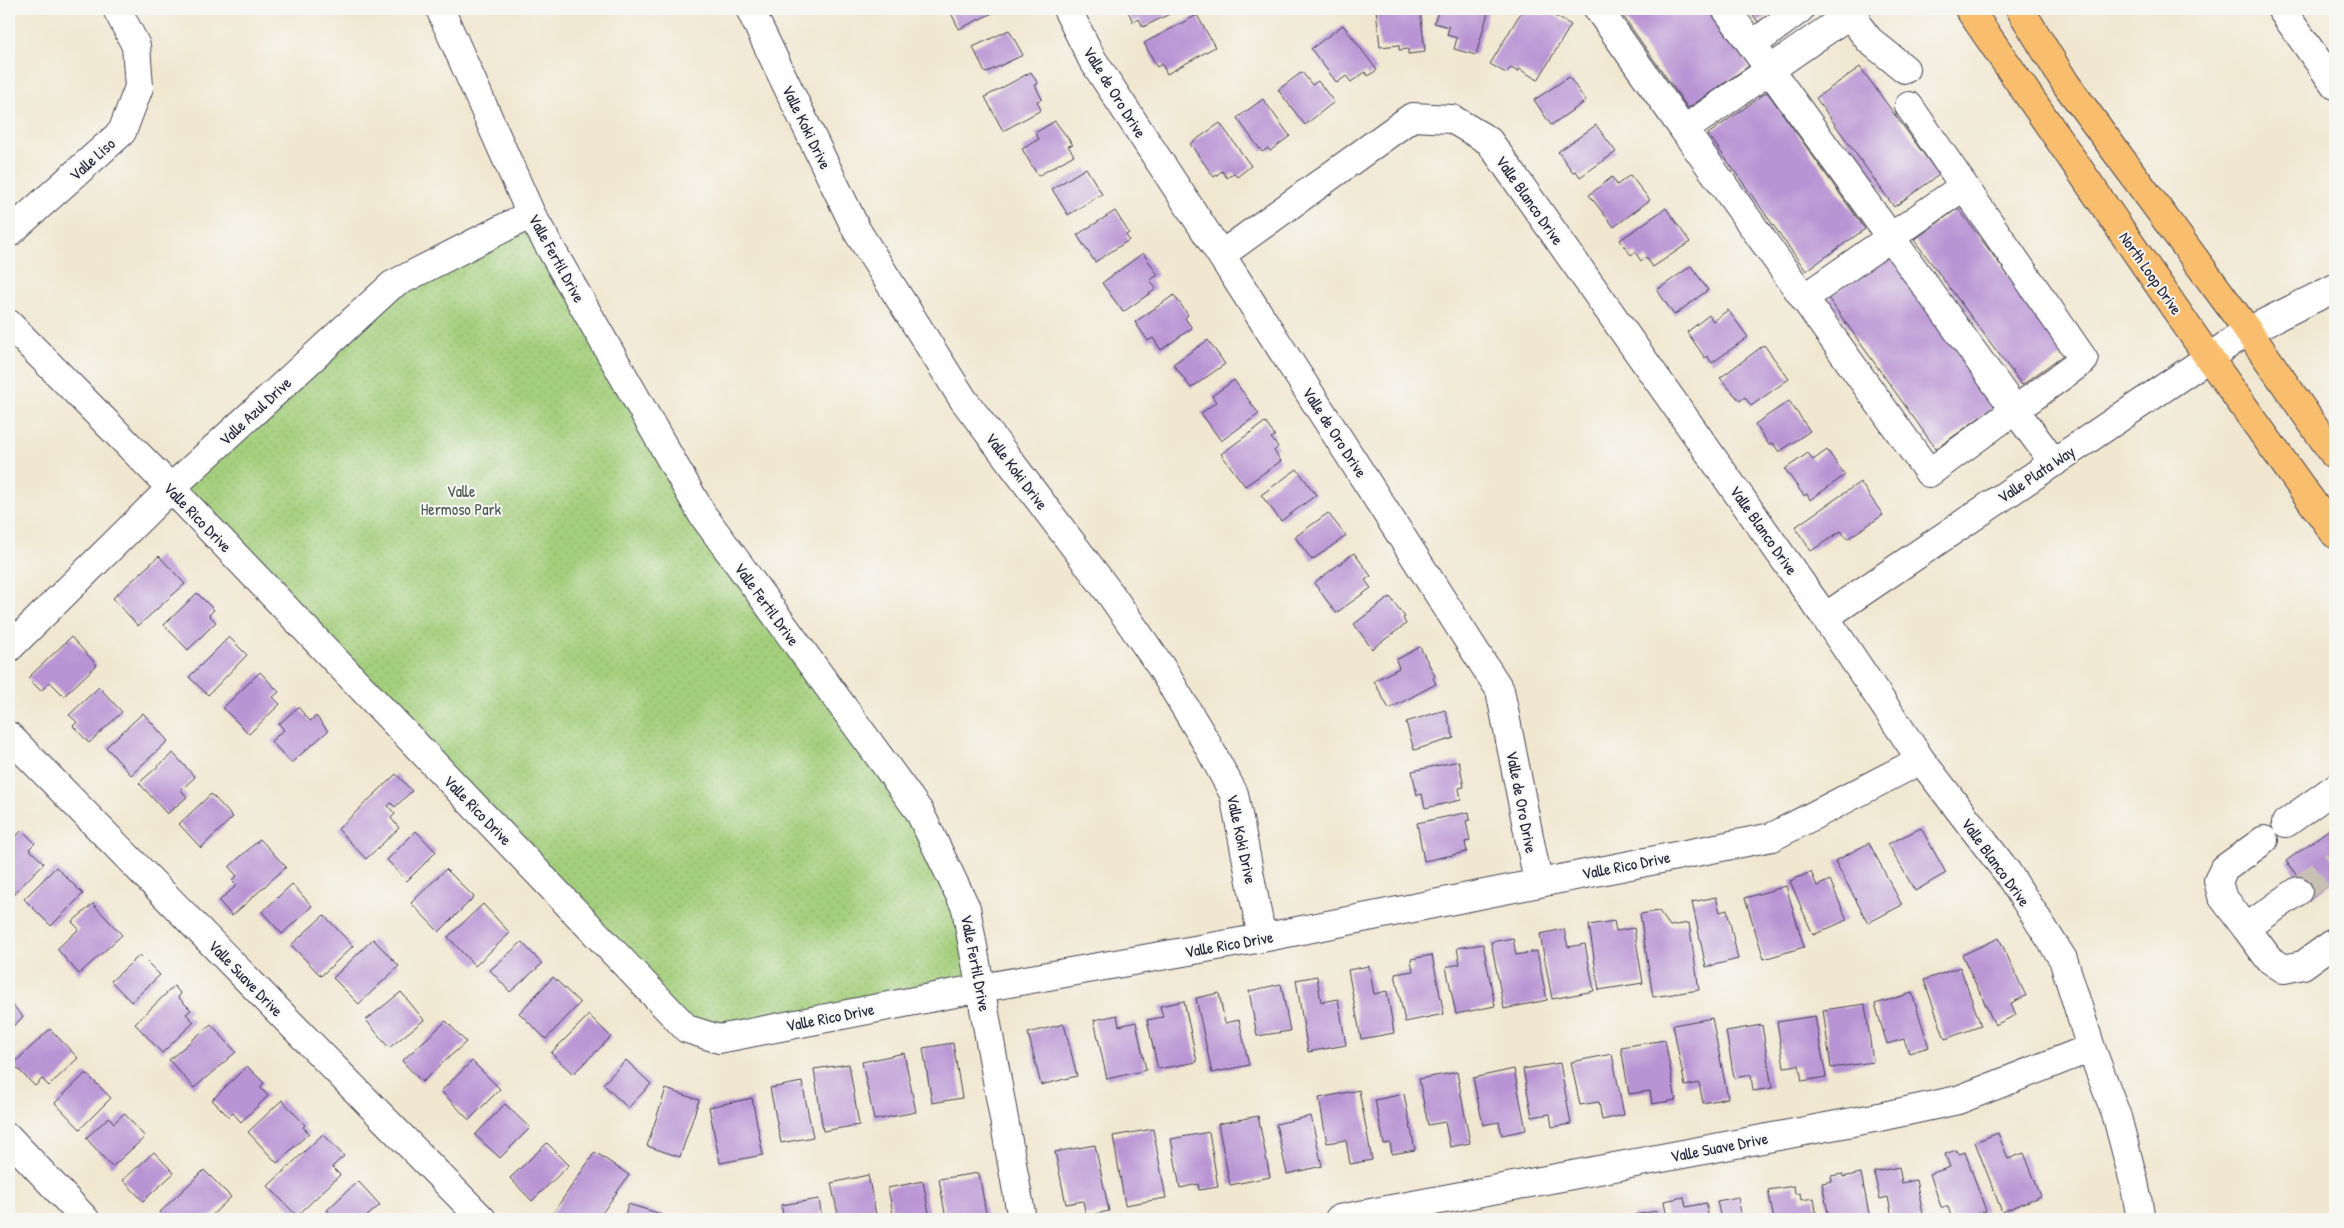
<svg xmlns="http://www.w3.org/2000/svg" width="2344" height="1228" viewBox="0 0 2344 1228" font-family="'Patrick Hand',sans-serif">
<defs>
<pattern id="park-dots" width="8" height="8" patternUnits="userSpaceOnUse" patternTransform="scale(1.25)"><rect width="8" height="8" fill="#a4cf7c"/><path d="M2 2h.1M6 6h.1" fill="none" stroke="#8db16c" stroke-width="1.8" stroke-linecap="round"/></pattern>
</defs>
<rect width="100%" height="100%" fill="#f6f6f2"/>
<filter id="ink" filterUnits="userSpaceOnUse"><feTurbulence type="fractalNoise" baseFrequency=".02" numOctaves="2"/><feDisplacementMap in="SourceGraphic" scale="10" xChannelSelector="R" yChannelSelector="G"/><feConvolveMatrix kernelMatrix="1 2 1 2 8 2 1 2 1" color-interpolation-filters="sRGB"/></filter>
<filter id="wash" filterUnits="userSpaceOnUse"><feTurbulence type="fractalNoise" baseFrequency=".0096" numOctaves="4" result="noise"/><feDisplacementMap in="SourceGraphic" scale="20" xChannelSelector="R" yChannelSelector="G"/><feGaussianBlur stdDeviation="1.12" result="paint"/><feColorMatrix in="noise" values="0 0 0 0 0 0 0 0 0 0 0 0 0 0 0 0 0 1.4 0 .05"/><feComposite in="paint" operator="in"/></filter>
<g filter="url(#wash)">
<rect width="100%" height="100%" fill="#f1e7d0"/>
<path fill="url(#park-dots)" stroke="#63785c" d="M 531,214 L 702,515 L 919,811 L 981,988 L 719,1039 L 687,1029 L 171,488 L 392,285 Z"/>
<g id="blocks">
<path fill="#b994d4" d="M 949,9 L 1001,9 L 959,29 Z
M 1127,9 L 1180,9 L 1143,27 L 1139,19 L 1133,22 Z
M 1376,9 L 1420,9 L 1425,52 L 1408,54 L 1408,49 L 1399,50 L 1399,45 L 1380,47 Z
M 1439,9 L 1489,9 L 1476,55 L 1454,49 L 1457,38 L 1447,35 L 1449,27 L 1434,23 Z
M 1523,9 L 1542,9 L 1571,25 L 1538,80 L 1519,69 L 1518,72 L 1511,68 L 1506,73 L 1490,64 Z
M 1618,9 L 1708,9 L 1749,66 L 1688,108 Z
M 1749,9 L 1777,9 L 1758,22 Z
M 1197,15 L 1215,47 L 1167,74 L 1162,64 L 1157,67 L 1144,43 Z
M 1343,25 L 1377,70 L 1368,76 L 1365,72 L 1351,82 L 1346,76 L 1337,83 L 1311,49 Z
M 1009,30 L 1023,55 L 985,73 L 973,47 Z
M 1860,67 L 1939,175 L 1894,207 L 1816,98 Z
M 1031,72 L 1038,84 L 1035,85 L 1042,99 L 1037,101 L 1041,110 L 1003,131 L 985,97 Z
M 1302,72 L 1312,85 L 1318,81 L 1334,102 L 1305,125 L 1278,90 Z
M 1569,77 L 1586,101 L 1551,125 L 1534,100 Z
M 1767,92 L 1865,229 L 1806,271 L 1708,134 Z
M 1263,99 L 1290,136 L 1270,151 L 1268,148 L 1262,152 L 1237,118 Z
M 1055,121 L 1073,145 L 1068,146 L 1074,155 L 1038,176 L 1022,149 L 1039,139 L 1035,133 Z
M 1220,123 L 1251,166 L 1237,177 L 1234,173 L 1227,178 L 1222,171 L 1214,177 L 1190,144 Z
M 1596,125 L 1616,152 L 1580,177 L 1576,171 L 1573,172 L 1558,152 Z
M 1086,168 L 1102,194 L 1068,215 L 1052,189 Z
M 1630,175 L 1650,200 L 1614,227 L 1589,195 L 1612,177 L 1617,185 Z
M 1666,208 L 1690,242 L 1653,267 L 1646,257 L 1641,261 L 1635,252 L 1631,255 L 1620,240 Z
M 1958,208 L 2066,353 L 2022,385 L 1914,240 Z
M 1115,211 L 1129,233 L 1126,235 L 1129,240 L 1095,262 L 1077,235 Z
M 1143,253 L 1158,275 L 1150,280 L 1156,289 L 1123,312 L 1102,283 Z
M 1889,255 L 1997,405 L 1936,449 L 1828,298 Z
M 1691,266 L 1708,290 L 1674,315 L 1657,290 Z
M 1174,295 L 1188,315 L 1185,318 L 1192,328 L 1161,350 L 1153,338 L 1148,341 L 1135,322 Z
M 1728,310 L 1748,337 L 1712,363 L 1707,356 L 1705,358 L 1687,332 L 1709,315 L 1713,321 Z
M 1208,340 L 1225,364 L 1191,388 L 1173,364 Z
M 1764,345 L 1789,379 L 1751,406 L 1745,397 L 1740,401 L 1720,378 Z
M 1234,380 L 1259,414 L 1221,441 L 1201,413 L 1216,402 L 1212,396 Z
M 1789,401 L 1810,431 L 1779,452 L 1773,443 L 1769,445 L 1755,424 Z
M 1265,422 L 1275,436 L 1271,438 L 1278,447 L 1274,451 L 1281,461 L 1245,486 L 1221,454 Z
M 1827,450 L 1845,475 L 1810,500 L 1807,494 L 1804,496 L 1785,469 L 1808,453 L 1813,460 Z
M 1297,469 L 1316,495 L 1281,521 L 1261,495 Z
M 1860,482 L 1883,515 L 1847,539 L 1841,531 L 1811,551 L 1795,527 Z
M 1328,513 L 1346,536 L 1312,560 L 1295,537 Z
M 1354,553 L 1371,576 L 1365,580 L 1371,588 L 1336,613 L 1314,583 Z
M 159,556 L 185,584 L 138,626 L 113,598 Z
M 197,593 L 214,610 L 209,615 L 216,622 L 188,650 L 164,625 Z
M 1390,597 L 1405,617 L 1403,618 L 1406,624 L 1372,649 L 1354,624 Z
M 71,637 L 97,665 L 64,696 L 50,682 L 41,691 L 28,678 Z
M 229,637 L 247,655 L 208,695 L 189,677 Z
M 1420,647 L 1435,676 L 1433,678 L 1436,684 L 1389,709 L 1374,681 L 1399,668 L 1396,660 Z
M 260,672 L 279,692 L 273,697 L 280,704 L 249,734 L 223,708 Z
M 99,687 L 122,712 L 89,743 L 73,726 L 77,722 L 69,715 Z
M 298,707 L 310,721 L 316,716 L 328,731 L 291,763 L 271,741 L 284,730 L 279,724 Z
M 1445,710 L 1454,738 L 1414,750 L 1406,722 Z
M 143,713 L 168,741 L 131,775 L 106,747 Z
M 173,753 L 195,777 L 181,790 L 187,797 L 167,814 L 139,783 Z
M 1459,761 L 1464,787 L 1459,788 L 1461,800 L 1425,808 L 1422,794 L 1417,795 L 1412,771 Z
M 396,774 L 412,791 L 395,807 L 391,803 L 388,806 L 395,814 L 391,818 L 399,828 L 366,859 L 338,829 Z
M 211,794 L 233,817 L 201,848 L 179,824 Z
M 1469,812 L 1470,820 L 1466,821 L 1470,841 L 1465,842 L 1467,852 L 1424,861 L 1417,823 Z
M 2335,825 L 2335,880 L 2313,897 L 2286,861 Z
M 1921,828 L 1946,873 L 1915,891 L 1888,844 Z
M 22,830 L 35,843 L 29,849 L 44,863 L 12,896 L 9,893 L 9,844 Z
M 416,831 L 436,852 L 407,881 L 387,860 Z
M 260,839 L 286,867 L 232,916 L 219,901 L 237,885 L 232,880 L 237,876 L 229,867 Z
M 1869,843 L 1902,905 L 1868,923 L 1835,861 Z
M 56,867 L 83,894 L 51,926 L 24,899 Z
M 446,869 L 474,897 L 439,932 L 411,903 Z
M 1811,872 L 1817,886 L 1830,880 L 1847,920 L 1813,935 L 1790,881 Z
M 292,884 L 312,906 L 282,934 L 262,912 Z
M 1786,886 L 1804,947 L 1764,959 L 1745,898 Z
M 1716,897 L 1720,912 L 1727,910 L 1738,959 L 1706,967 L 1692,902 Z
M 93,904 L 122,935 L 79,974 L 57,949 L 79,929 L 72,922 Z
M 483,904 L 510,933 L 475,966 L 448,937 Z
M 1659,911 L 1670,926 L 1689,923 L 1699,990 L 1653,997 L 1640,914 Z
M 324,915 L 353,946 L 321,976 L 291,945 Z
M 1614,921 L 1616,931 L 1634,928 L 1643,983 L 1599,990 L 1589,925 Z
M 1564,929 L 1568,947 L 1585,944 L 1594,991 L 1552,999 L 1540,934 Z
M 1513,938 L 1516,955 L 1537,951 L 1547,1000 L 1504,1009 L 1491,942 Z
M 1999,938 L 2026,996 L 2011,1003 L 2016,1015 L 1995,1025 L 1962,955 Z
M 373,939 L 399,966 L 359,1004 L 333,978 Z
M 522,942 L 542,964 L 510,992 L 490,970 Z
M 1483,944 L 1495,1006 L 1456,1014 L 1446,967 L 1460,964 L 1457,948 Z
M 140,955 L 160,975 L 131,1002 L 111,981 Z
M 1432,955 L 1444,1014 L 1405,1022 L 1395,974 L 1413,971 L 1411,959 Z
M 1369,966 L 1374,994 L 1387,991 L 1394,1033 L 1361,1039 L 1348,970 Z
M 1960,967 L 1981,1026 L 1945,1039 L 1924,980 Z
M 1317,976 L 1321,1002 L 1338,999 L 1346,1045 L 1308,1052 L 1296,980 Z
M 553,977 L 580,1003 L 546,1039 L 519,1013 Z
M 1281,984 L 1290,1031 L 1257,1036 L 1249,991 Z
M 174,986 L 181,994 L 178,997 L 191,1010 L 186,1014 L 194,1022 L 162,1053 L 135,1024 Z
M 401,992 L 424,1020 L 389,1048 L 366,1020 Z
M 1219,993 L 1225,1023 L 1239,1020 L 1249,1065 L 1212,1073 L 1196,998 Z
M 1912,993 L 1929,1047 L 1909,1053 L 1904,1039 L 1887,1044 L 1875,1004 Z
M 9,1001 L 23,1017 L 9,1030 Z
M 1184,1001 L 1197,1062 L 1158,1069 L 1147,1020 L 1163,1017 L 1160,1006 Z
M 1865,1004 L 1873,1062 L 1831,1068 L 1823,1010 Z
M 589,1015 L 611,1037 L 573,1074 L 551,1053 Z
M 1117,1015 L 1119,1026 L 1136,1022 L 1146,1070 L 1107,1079 L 1094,1020 Z
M 1815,1016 L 1826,1077 L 1802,1081 L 1799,1065 L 1784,1067 L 1777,1022 Z
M 1712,1018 L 1728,1098 L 1703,1103 L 1699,1083 L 1685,1086 L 1673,1025 Z
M 446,1021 L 466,1042 L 422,1082 L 402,1061 Z
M 211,1024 L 236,1052 L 194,1088 L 169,1060 Z
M 1064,1024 L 1077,1076 L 1041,1085 L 1028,1033 Z
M 1762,1025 L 1772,1088 L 1753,1091 L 1751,1075 L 1734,1078 L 1726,1031 Z
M 50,1029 L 78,1058 L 49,1086 L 42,1079 L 35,1086 L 13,1064 Z
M 1665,1040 L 1676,1100 L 1652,1104 L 1650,1091 L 1629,1094 L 1621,1047 Z
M 953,1043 L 962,1098 L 932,1103 L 923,1048 Z
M 904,1053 L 916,1112 L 874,1120 L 862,1062 Z
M 1612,1054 L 1624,1115 L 1602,1120 L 1599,1102 L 1580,1105 L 1571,1062 Z
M 626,1060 L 651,1084 L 628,1108 L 603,1084 Z
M 472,1061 L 500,1089 L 469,1120 L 441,1091 Z
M 1560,1063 L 1571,1124 L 1552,1127 L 1550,1114 L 1532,1117 L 1523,1069 Z
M 849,1064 L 859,1125 L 823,1131 L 814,1069 Z
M 247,1066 L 264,1083 L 260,1087 L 268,1096 L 241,1122 L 233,1113 L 229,1117 L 212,1100 Z
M 1514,1069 L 1526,1130 L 1502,1135 L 1499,1122 L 1483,1125 L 1473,1078 Z
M 1457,1072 L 1470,1143 L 1450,1147 L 1445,1122 L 1428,1125 L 1419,1079 Z
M 86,1073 L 111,1098 L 80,1129 L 55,1103 Z
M 802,1082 L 813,1137 L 781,1143 L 770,1088 Z
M 666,1089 L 699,1100 L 680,1157 L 647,1146 Z
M 1359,1090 L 1372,1160 L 1350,1164 L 1346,1140 L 1327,1143 L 1319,1098 Z
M 1404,1094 L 1415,1150 L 1392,1154 L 1390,1143 L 1384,1144 L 1375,1100 Z
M 752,1098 L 763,1155 L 720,1163 L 709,1107 Z
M 282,1100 L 305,1125 L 303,1127 L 309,1133 L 277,1163 L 248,1132 Z
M 505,1104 L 530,1128 L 500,1158 L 475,1135 Z
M 124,1113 L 145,1137 L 112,1167 L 86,1138 L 109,1117 L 114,1123 Z
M 1258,1116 L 1270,1177 L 1230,1185 L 1218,1124 Z
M 1311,1116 L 1322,1166 L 1287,1174 L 1276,1124 Z
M 1153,1129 L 1166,1198 L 1125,1205 L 1113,1136 Z
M 1209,1132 L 1218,1187 L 1199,1190 L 1198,1184 L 1180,1188 L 1171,1139 Z
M 1998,1133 L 2008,1159 L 2024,1153 L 2041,1196 L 2002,1212 L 1975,1142 Z
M 323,1134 L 344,1156 L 332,1167 L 340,1175 L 297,1216 L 268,1186 Z
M 547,1143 L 569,1165 L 532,1201 L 510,1178 Z
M 1095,1145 L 1109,1211 L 1086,1216 L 1083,1201 L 1066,1204 L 1055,1152 Z
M 1956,1150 L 1958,1154 L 1965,1152 L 1986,1211 L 1961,1219 L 1952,1219 L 1948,1207 L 1941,1207 L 1930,1174 L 1950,1167 L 1945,1154 Z
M 154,1152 L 174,1173 L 143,1201 L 123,1180 Z
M 595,1152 L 629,1175 L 598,1219 L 557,1219 L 551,1216 Z
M 1899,1167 L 1902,1183 L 1916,1180 L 1924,1219 L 1902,1219 L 1901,1215 L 1892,1217 L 1888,1197 L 1880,1199 L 1874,1172 Z
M 204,1170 L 231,1197 L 208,1219 L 165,1219 L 159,1213 Z
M 979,1173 L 987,1219 L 946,1219 L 939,1179 Z
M 1861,1173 L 1870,1219 L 1829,1219 L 1822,1183 L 1832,1181 L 1831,1176 L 1843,1174 L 1843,1177 Z
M 868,1175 L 877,1219 L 839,1219 L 831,1183 Z
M 358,1181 L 380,1205 L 364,1219 L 335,1219 L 327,1210 Z
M 923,1181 L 930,1219 L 894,1219 L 888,1188 Z
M 1794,1186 L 1795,1194 L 1800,1193 L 1801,1200 L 1814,1198 L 1817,1219 L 1774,1219 L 1768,1190 Z
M 1684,1197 L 1686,1207 L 1706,1203 L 1709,1219 L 1667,1219 L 1664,1201 Z
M 1738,1197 L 1742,1219 L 1721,1219 L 1717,1201 Z
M 819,1199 L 822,1219 L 784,1219 L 781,1205 Z
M 628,1204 L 661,1214 L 660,1219 L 624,1219 Z
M 1657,1211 L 1658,1219 L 1633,1219 L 1633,1215 Z"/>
</g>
</g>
<g filter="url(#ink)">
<use href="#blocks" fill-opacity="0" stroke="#414051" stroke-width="1"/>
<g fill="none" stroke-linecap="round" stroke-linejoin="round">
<path stroke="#c8c0b2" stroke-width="28" stroke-dasharray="28 14" stroke-linecap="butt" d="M 2298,891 L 2335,864"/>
<defs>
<path id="minor" d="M 440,9 L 531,214 L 702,514 L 919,811 L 966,908 L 1022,1219
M 750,9 L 857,231 L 963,399 L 1111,595 L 1161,667 L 1206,742 L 1234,794 L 1262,938
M 1067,9 L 1092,59 L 1221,255 L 1500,690 L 1538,882
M 1598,9 L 1684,130 L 1857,9
M 1726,9 L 1752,45 L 1800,9
M 2281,9 L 2335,85
M 1849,14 L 1869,40 L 1905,69
M 1909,106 L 1964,186
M 1684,130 L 1929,473 L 2015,410 L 1752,45
M 9,233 L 122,132 L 139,87 L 136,46 L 117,9
M 1221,255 L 1412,117 L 1452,119 L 1489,141 L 1825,617 L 1921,760 L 2007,872 L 2063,959 L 2091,1048 L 2117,1117 L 2134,1182 L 2141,1219
M 1804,298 L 1964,186 L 2084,360 L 2015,410 L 2054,463
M 9,324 L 171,488 L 687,1029 L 719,1039 L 981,988 L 1262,938 L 1772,837 L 1921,760
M 1825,617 L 2248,331 L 2335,288
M 9,648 L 171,488 L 392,285 L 531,214
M 9,736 L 482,1219
M 2286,823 L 2335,788
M 2264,840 L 2224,869 L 2218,881 L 2222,896 L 2246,928 L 2298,891
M 2246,928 L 2269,959 L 2284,969 L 2303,965 L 2335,942
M 9,1138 L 85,1219
M 1339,1219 L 1879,1117 L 1958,1100 L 2091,1048"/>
<path id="major" d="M 1969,9 L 2209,358 L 2335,534
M 2020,9 L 2066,84 L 2248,331 L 2335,456"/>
</defs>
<use href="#minor" stroke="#414051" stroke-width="30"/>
<use href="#major" stroke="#414051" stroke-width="30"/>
<use href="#minor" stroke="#fff" stroke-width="28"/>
<use href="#major" stroke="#f9be6d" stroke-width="28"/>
</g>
</g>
<g text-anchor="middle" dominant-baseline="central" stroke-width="4" stroke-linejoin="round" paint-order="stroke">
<g font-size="16" fill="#22223b" stroke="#f6f6f2">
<text transform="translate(1115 92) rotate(58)">Valle de Oro Drive</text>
<text transform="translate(807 127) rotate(64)">Valle Koki Drive</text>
<text transform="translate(92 159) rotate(-42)">Valle Liso</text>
<text transform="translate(1530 200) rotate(55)">Valle Blanco Drive</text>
<text transform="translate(557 258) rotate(61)">Valle Fertil Drive</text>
<text transform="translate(2151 273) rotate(55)">North Loop Drive</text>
<text transform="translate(255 411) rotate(-43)">Valle Azul Drive</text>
<text transform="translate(1335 432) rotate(57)">Valle de Oro Drive</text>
<text transform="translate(1017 471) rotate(53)">Valle Koki Drive</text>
<text transform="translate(2036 474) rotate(-34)">Valle Plata Way</text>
<text transform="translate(198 517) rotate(46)">Valle Rico Drive</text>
<text transform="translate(1764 530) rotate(55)">Valle Blanco Drive</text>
<text transform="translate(767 604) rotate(54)">Valle Fertil Drive</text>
<text transform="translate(1522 802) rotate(79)">Valle de Oro Drive</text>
<text transform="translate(478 810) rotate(46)">Valle Rico Drive</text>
<text transform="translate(1242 839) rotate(78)">Valle Koki Drive</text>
<text transform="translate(1996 862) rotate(54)">Valle Blanco Drive</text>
<text transform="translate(1626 865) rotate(-11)">Valle Rico Drive</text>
<text transform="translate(1229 944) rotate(-10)">Valle Rico Drive</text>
<text transform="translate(976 963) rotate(79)">Valle Fertil Drive</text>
<text transform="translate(246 978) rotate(46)">Valle Suave Drive</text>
<text transform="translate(830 1017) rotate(-11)">Valle Rico Drive</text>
<text transform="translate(1719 1147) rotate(-11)">Valle Suave Drive</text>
</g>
<g font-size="16" fill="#49564e" stroke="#f6f6f2">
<text x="461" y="491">Valle<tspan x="461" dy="18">Hermoso Park</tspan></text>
</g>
</g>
<rect width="2344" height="1228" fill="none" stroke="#f6f6f2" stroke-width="30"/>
</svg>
